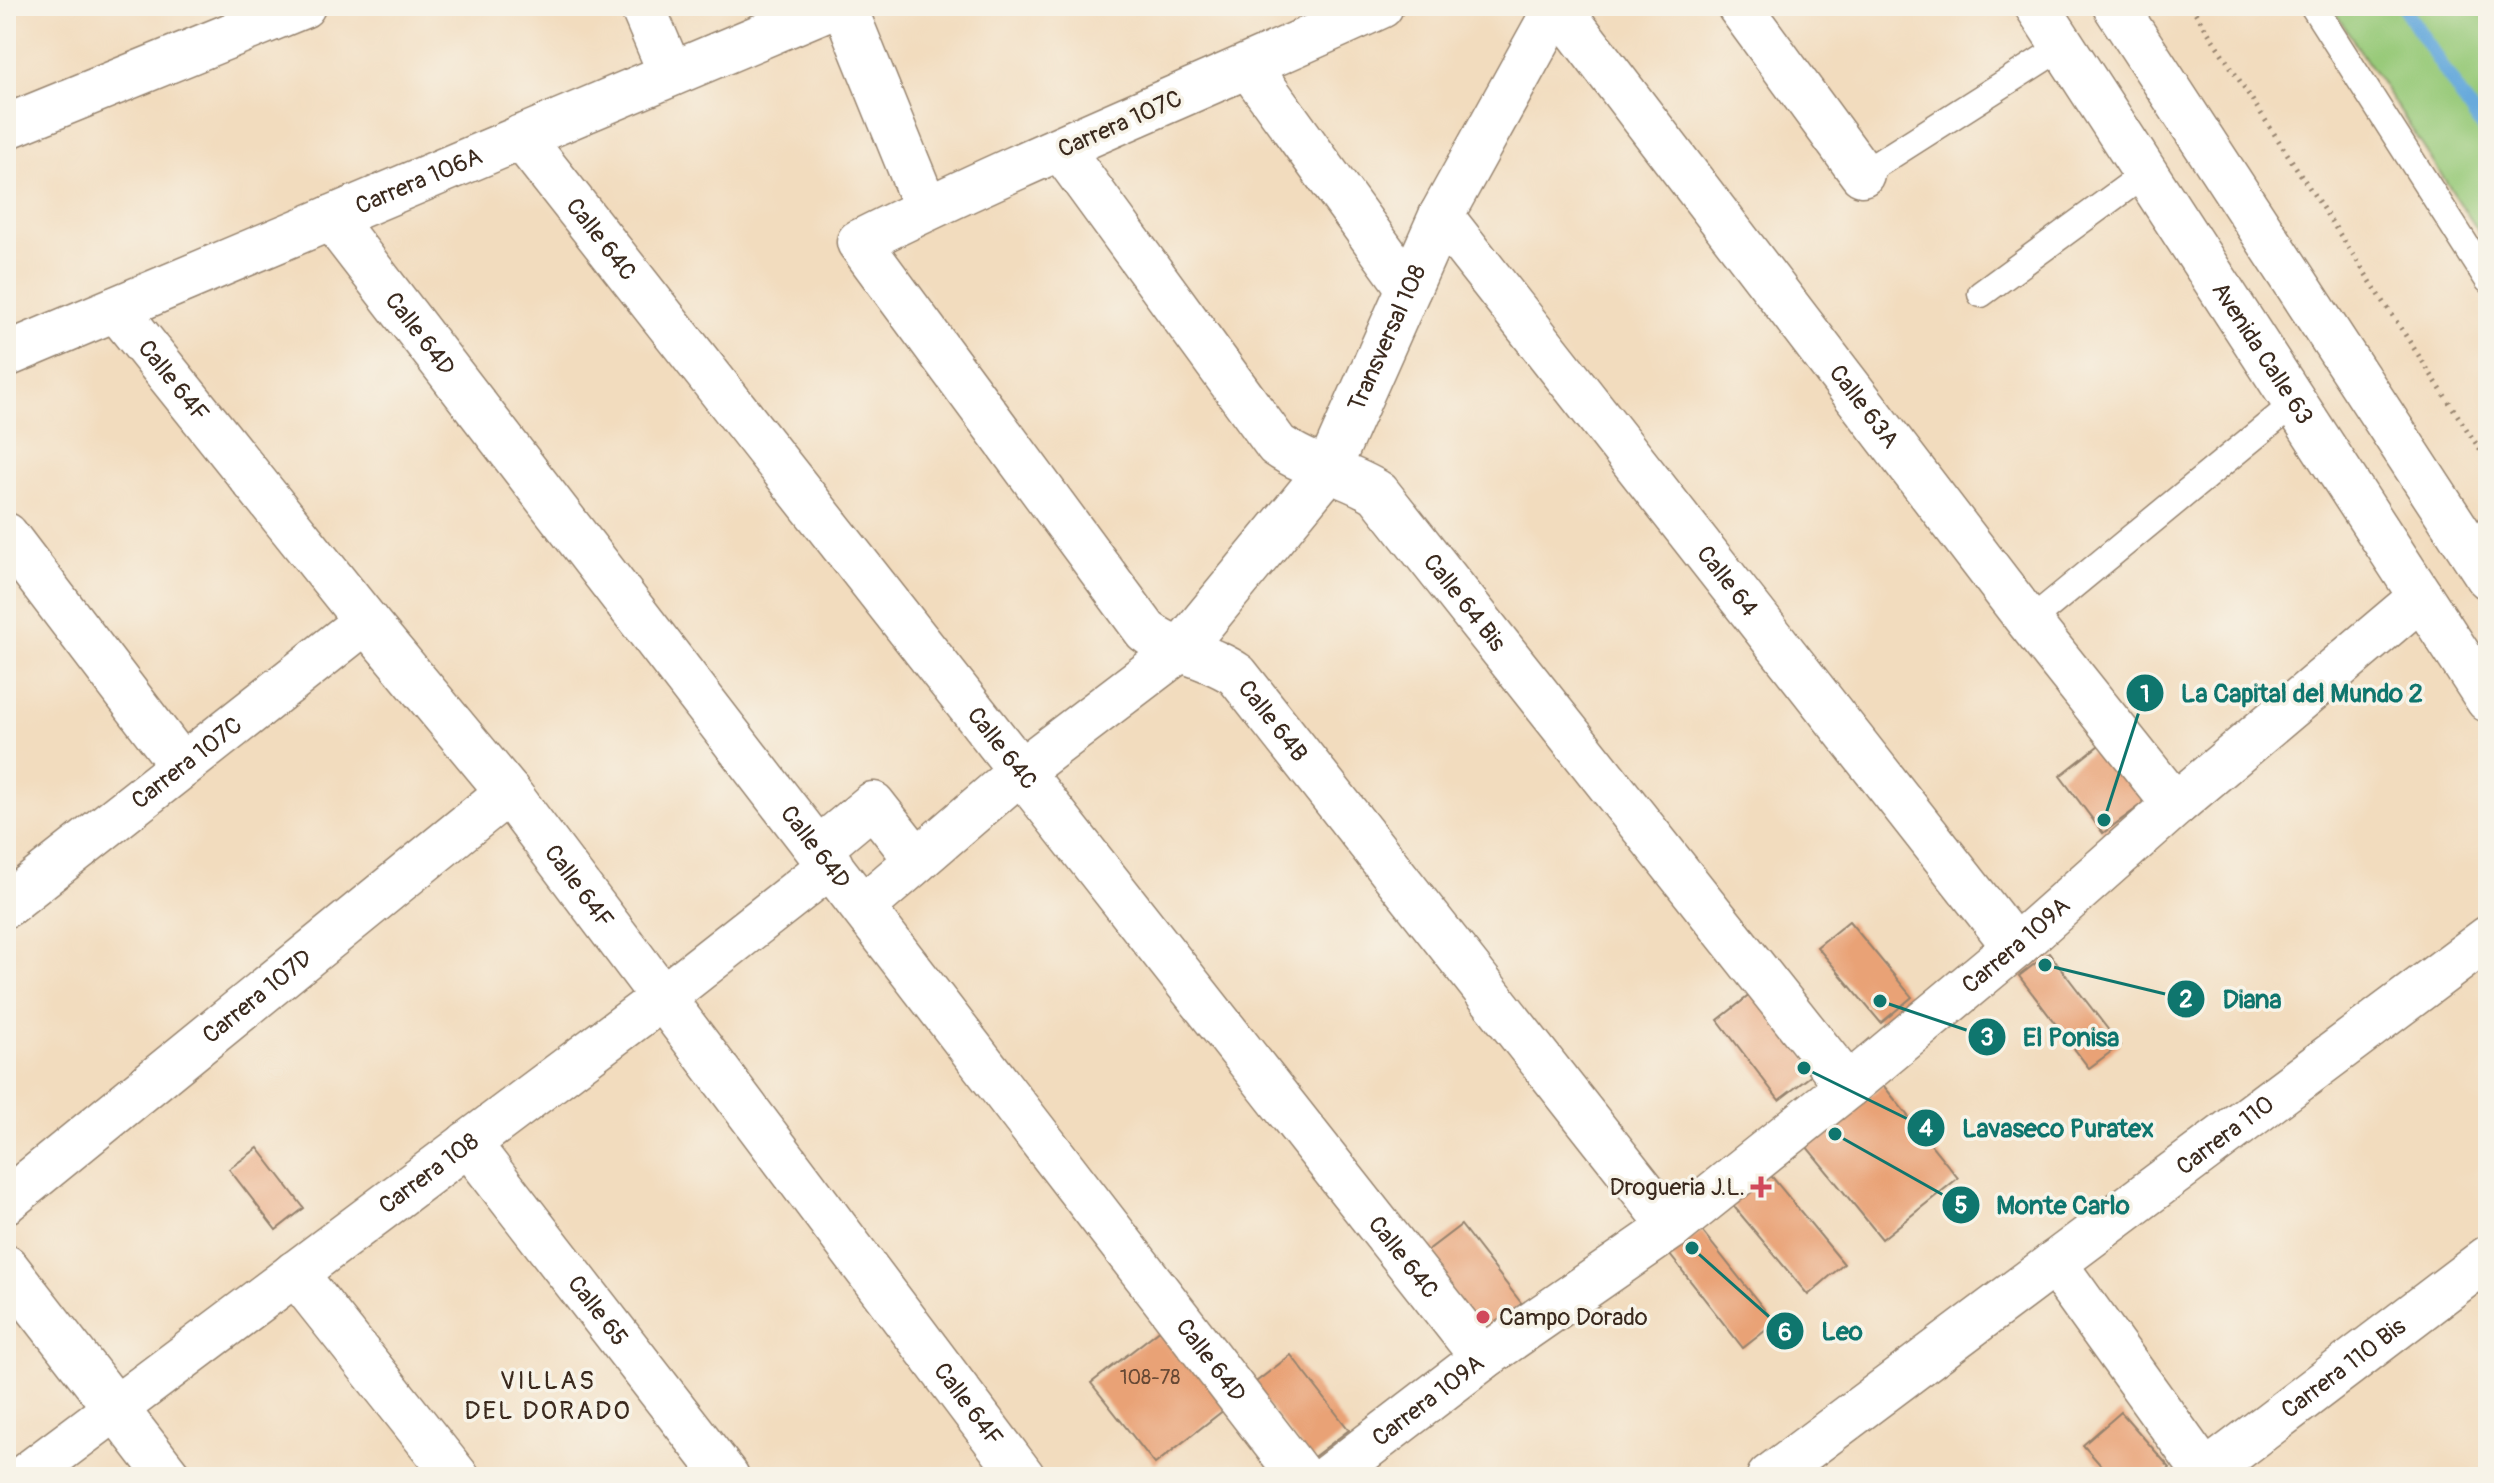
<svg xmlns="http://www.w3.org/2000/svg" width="2494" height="1483" viewBox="0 0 2494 1483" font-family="Pangolin,sans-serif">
<rect width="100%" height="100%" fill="#f7f3e8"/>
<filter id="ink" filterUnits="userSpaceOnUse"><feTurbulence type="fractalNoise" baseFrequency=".0125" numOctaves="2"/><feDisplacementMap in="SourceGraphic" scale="16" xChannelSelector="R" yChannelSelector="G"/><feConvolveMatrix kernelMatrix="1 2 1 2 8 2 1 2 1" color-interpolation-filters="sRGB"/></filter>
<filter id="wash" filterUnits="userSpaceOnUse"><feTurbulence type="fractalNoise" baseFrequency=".006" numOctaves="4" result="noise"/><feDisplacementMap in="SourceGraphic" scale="32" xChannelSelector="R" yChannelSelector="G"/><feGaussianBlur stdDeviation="1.8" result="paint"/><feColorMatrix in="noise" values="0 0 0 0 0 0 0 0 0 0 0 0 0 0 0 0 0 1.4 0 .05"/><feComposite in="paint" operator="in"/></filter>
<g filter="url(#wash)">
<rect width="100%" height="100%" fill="#f2dcbe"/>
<path fill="#99ca7a" stroke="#6a7a4c" stroke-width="2" d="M 2331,6 L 2488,6 L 2488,246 Z"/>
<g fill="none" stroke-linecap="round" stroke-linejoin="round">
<path stroke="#67aadc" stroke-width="14" d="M 2403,6 L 2488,137"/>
</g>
<g id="blocks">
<path fill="#e9a276" d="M 2103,742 L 2148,800 L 2103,833 L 2060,776 Z
M 1849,921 L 1912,997 L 1881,1023 L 1817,947 Z
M 2049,953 L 2120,1045 L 2089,1068 L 2019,976 Z
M 1755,991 L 1817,1071 L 1779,1100 L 1718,1020 Z
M 1883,1085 L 1958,1178 L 1882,1239 L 1806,1146 Z
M 258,1148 L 304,1208 L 276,1230 L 229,1169 Z
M 1768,1172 L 1844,1264 L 1808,1295 L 1731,1203 Z
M 1461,1225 L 1522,1304 L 1480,1336 L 1419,1257 Z
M 1702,1231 L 1775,1323 L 1743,1348 L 1670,1255 Z
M 1170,1322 L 1234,1402 L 1155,1464 L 1091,1383 Z
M 1291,1355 L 1349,1430 L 1311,1459 L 1252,1385 Z
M 2121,1412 L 2170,1468 L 2160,1477 L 2111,1477 L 2083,1445 Z"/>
</g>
</g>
<g filter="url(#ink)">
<use href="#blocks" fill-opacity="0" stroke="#96836e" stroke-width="2"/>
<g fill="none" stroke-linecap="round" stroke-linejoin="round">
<defs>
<path id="service" d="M 2313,6 L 2488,280
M 1862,174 L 2063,46
M 1981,294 L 2146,173
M 2029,622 L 2295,403"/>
<g id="minor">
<path d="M 642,6 L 671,74"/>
<path d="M 844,6 L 926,208"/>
<path id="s1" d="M 1381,6 C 1208,86 1029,157 859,242 L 1146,631 C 1173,652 1209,655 1237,675 L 1672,1227"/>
<path id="s2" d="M 1558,6 L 2029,622 L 2175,805"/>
<path d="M 1739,6 L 1862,174"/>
<path d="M 1249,67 L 1409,288"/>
<path d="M 6,127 L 303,6"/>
<path id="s3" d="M 521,137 L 1483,1358"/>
<path id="s4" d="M 1061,149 L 1277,445 C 1308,467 1347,473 1378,493 L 1848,1086"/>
<path id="s5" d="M 1441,216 L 2015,947"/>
<path id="s6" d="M 331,218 L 1301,1477"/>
<path id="s7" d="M 116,309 L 366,621 L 508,792 L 1023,1477"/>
<path d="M 6,535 L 182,766"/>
<path d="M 819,849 L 873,804 L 917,860"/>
<path id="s8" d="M 6,905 L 366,621"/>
<path id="s9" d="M 863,907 L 1022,770 L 1182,648 L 1328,470 L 1441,216 L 1557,6"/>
<path id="s10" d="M 468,1143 L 727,1477"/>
<path id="s11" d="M 6,1201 L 508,792"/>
<path d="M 2054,1263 L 2205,1473"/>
<path d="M 6,1267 L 169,1477"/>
<path d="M 295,1273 L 457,1477"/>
<path id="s12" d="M 24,1477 L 662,998 L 831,865"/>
<path id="s13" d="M 1328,1477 L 1483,1358 L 1672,1227 L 1848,1086 L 2015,947 L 2175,805 L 2421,597"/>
</g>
<g id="tertiary">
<path id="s14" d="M 6,355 L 833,6"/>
<path id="s15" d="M 1769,1477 L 2488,938"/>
<path id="s16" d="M 2200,1477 L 2488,1258"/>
</g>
<g id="secondary">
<path id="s17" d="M 2037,6 L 2488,700"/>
<path d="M 2115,6 L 2488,577"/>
</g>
</defs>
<use href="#service" stroke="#96836e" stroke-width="29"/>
<use href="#minor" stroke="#96836e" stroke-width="47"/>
<use href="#tertiary" stroke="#96836e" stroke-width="47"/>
<use href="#secondary" stroke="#96836e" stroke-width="47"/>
<path stroke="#96836e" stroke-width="5" stroke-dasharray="2 6" stroke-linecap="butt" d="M 2191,6 L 2488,462"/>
<use href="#service" stroke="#fff" stroke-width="26"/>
<use href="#minor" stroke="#fff" stroke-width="44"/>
<use href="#tertiary" stroke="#fff" stroke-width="44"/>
<use href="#secondary" stroke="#fff" stroke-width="44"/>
</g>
</g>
<g fill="#d1495b" stroke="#f7f3e8" stroke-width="3">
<path d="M1757 1175h8v8h8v8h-8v8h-8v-8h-8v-8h8z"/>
<circle cx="1483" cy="1317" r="8"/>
</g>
<g text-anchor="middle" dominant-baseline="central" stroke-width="7" stroke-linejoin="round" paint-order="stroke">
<g font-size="20" fill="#664834">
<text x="1150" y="1377">108-78</text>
</g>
<g font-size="24" fill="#3b2a1e" stroke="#f7f3e8">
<text transform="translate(1120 124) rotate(-24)">Carrera 107C</text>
<text stroke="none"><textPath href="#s14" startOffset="448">Carrera 106A</textPath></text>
<text stroke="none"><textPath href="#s3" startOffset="130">Calle 64C</textPath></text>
<text stroke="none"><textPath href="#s6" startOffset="146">Calle 64D</textPath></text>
<text stroke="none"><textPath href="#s9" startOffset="786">Transversal 108</textPath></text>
<text stroke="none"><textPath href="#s17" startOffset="414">Avenida Calle 63</textPath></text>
<text stroke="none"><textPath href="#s7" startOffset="92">Calle 64F</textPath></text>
<text stroke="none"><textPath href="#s2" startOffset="504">Calle 63A</textPath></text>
<text stroke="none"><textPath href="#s5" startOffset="464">Calle 64</textPath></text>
<text stroke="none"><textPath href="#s4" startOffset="618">Calle 64 Bis</textPath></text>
<text stroke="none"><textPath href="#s1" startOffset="1216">Calle 64B</textPath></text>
<text stroke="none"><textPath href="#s3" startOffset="778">Calle 64C</textPath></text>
<text stroke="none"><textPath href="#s8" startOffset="230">Carrera 107C</textPath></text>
<text stroke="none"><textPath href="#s6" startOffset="794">Calle 64D</textPath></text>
<text stroke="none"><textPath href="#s7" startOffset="740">Calle 64F</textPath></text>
<text stroke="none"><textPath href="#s13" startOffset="870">Carrera 109A</textPath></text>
<text stroke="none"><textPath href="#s11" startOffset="324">Carrera 107D</textPath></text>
<text stroke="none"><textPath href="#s15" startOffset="570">Carrera 110</textPath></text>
<text stroke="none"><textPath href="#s12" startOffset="506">Carrera 108</textPath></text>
<text stroke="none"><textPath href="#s3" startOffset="1426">Calle 64C</textPath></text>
<text stroke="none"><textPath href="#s10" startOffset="212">Calle 65</textPath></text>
<text stroke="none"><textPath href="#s6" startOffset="1442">Calle 64D</textPath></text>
<text stroke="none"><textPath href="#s16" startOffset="180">Carrera 110 Bis</textPath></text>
<text stroke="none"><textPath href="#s13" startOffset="126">Carrera 109A</textPath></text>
<text stroke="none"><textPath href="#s7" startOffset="1388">Calle 64F</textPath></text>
</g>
<g font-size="24" fill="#3b2a1e" stroke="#f7f3e8" text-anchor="end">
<text x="1745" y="1187">Drogueria J.L.</text>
<text x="1499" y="1317" text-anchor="start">Campo Dorado</text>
</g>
<g font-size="26" letter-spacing="2" fill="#3b2a1e" stroke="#f7f3e8">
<text x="548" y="1381">VILLAS<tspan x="548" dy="30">DEL DORADO</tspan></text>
</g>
</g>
<path fill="none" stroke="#0f766e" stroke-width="3" d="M2104 820L2145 693M2045 965L2186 999M1880 1001L1987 1037M1804 1068L1926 1128M1835 1134L1961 1205M1692 1248L1785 1331"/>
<g fill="#0f766e" stroke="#f7f3e8" stroke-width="3">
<circle cx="2104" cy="820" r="8"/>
<circle cx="2045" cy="965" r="8"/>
<circle cx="1880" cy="1001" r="8"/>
<circle cx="1804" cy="1068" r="8"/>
<circle cx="1835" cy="1134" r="8"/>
<circle cx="1692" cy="1248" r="8"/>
<circle cx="2145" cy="693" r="20"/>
<circle cx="2186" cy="999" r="20"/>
<circle cx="1987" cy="1037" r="20"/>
<circle cx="1926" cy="1128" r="20"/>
<circle cx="1961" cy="1205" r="20"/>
<circle cx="1785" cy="1331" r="20"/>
</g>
<g font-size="24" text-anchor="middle" font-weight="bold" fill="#fff">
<text x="2145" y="702">1</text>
<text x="2186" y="1007">2</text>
<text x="1987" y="1045">3</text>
<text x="1926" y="1136">4</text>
<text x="1961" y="1213">5</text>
<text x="1785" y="1340">6</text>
</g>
<g font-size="26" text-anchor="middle" font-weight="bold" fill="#0f766e" stroke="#f7f3e8" stroke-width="7" stroke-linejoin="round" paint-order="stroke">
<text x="2302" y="702">La Capital del Mundo 2</text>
<text x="2252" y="1008">Diana</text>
<text x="2071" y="1046">El Ponisa</text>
<text x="2058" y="1137">Lavaseco Puratex</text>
<text x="2063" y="1214">Monte Carlo</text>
<text x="1842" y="1340">Leo</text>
</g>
<rect width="2494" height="1483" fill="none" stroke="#f7f3e8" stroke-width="32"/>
</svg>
